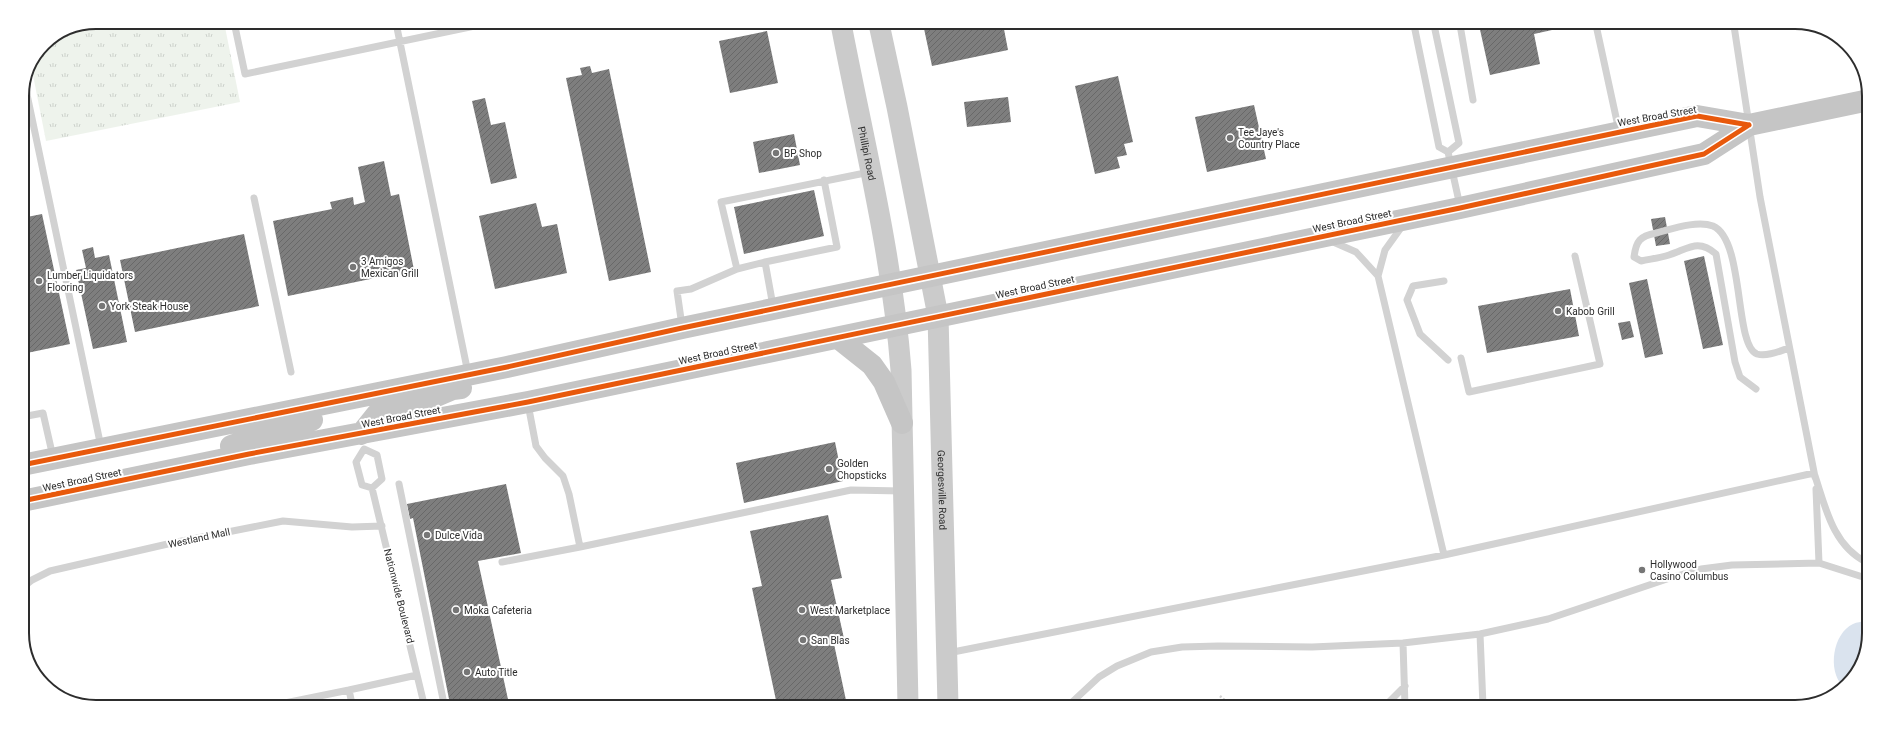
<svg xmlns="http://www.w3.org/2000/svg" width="1891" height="729" viewBox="0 0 1891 729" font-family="Roboto,sans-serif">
<defs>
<pattern id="grass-tufts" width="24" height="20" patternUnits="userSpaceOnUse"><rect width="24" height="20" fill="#eef3ec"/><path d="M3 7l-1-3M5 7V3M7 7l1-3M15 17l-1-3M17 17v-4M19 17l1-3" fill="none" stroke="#ccd1cb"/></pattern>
<pattern id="building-hatch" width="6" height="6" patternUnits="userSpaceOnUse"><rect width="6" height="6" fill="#7e7e7e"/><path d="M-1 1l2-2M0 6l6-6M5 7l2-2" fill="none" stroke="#686868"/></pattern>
</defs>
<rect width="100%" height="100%" fill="#fff"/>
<path fill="url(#grass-tufts)" d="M 96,22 L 224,22 L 240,102 L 46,141 L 32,70 L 44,44 L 68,28 Z"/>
<path fill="#dae3ee" d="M 1865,621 L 1865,657 L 1843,686 C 1827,671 1833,633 1853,624 C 1857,622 1861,622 1865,621 Z"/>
<path fill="url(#building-hatch)" d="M 923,24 L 1003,24 L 1008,50 L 932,66 Z
M 1479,25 L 1570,25 L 1570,26 L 1534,34 L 1540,64 L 1490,75 Z
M 767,31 L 778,83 L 730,93 L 719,41 Z
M 590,66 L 592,73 L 609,69 L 651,272 L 609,281 L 566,78 L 582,75 L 580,68 Z
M 1118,76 L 1133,142 L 1124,144 L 1127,155 L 1117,157 L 1120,168 L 1095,174 L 1075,86 Z
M 1008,97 L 1011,122 L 967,127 L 964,102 Z
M 485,98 L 491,125 L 505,122 L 517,178 L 491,184 L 472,101 Z
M 1254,105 L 1266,159 L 1207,172 L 1195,117 Z
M 794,134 L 800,165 L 759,173 L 753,142 Z
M 384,161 L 391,196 L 399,194 L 414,270 L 288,296 L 273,221 L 332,209 L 330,202 L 353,197 L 354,205 L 365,202 L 358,167 Z
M 814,190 L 824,236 L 744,254 L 734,207 Z
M 536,203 L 542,227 L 557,224 L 567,273 L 495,289 L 479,216 Z
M 42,214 L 70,344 L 22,354 L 22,218 Z
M 1665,217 L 1670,244 L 1656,246 L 1651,219 Z
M 244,234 L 259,306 L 135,332 L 120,260 Z
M 93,247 L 95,258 L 109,255 L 127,342 L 93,349 L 76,270 L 86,268 L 82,250 Z
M 1704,256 L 1723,345 L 1703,349 L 1684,261 Z
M 1647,279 L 1663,354 L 1645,358 L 1629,283 Z
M 1570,289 L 1579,336 L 1487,353 L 1478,306 Z
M 1630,321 L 1634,337 L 1622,340 L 1618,323 Z
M 835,442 L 843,481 L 744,503 L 736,463 Z
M 506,484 L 521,553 L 478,561 L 509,704 L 450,704 L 413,518 L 410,519 L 407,504 Z
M 828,515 L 842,578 L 831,580 L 845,643 L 834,644 L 847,705 L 777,705 L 752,588 L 762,586 L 750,531 Z"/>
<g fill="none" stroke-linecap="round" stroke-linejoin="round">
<path stroke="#d2d2d2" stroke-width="2.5" stroke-dasharray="2 2" stroke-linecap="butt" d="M 1220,696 L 1231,706"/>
<path stroke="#d2d2d2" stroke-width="7" d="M 234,22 L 245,74 L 489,23
M 396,23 L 468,373
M 1414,25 L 1439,147 L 1448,152 L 1460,206
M 1434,25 L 1459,143 L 1448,152
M 1460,25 L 1473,100
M 1596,25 L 1619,131
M 1734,26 L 1760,197 L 1815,477
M 25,85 L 101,447
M 254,198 L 291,372
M 1403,225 L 1385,250 L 1378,276 L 1444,555
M 1331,241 L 1356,252 L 1378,276
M 765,262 L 837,247 L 824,180
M 1444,281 L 1413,286 L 1407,300 L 1420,334 L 1448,360
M 773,306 L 765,262 L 737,269 L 721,202 L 870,172
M 682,326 L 677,291 L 691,289 L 737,269
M 1461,358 L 1469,392 L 1600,364 L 1575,256
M 1756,389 L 1740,377 L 1735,362 L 1716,254 C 1698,238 1688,249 1669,255 C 1660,258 1650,259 1641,261 L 1634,257 C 1636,241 1640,236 1656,233 C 1672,229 1697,220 1713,226 C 1745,240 1734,346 1757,354 C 1767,357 1780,351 1789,348
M 528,404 L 536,446 L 545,458 L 563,476 L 569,494 L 580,547 L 851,490 L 902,491
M 22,417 L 43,413 L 53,457
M 364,449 L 377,455 L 382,479 L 372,488 L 362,485 L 356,462 Z
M 399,484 L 444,704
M 372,488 L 424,704
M 1816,489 L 1819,563
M 502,562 L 580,547
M 22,588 L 32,580 L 50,571 L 172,543 L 283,521 L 352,527 L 382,526
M 1480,634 L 1483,706
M 1403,643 L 1405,706
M 948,653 L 1444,555 L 1814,473 C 1825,505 1832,545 1866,562
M 285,703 L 349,690
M 352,704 L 349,690 L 417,675
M 1069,705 L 1099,677 L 1117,666 L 1151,652 L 1182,647 L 1218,646 L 1312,647 L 1403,643 L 1480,634 L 1548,619 L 1670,578 L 1701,569 L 1732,565 L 1819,563 L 1866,578
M 1385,706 L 1405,686"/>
<g stroke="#cbcbcb" stroke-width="21">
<path id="s1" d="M 841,24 C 863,139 892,253 901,370 L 908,705"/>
<path id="s2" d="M 879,24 L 897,107 L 938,316 L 948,705"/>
</g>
<path stroke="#c5c5c5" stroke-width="22" d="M 838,338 L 872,365 L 884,382 L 902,423
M 361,434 L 377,414 L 413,406 L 453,389 L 461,388
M 231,446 L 292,424 L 312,420
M 22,465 L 507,367 L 682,328 L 1697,116 L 1749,125 L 1869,100
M 22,501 L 249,454 L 528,402 L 1460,208 L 1704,154 L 1749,125"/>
<defs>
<path id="cycleway" d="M 22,465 L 507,367 L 682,328 L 1697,116 L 1749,125
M 22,501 L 249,454 L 528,402 L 1460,208 L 1704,154 L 1749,125"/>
</defs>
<use href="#cycleway" stroke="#fff" stroke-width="8"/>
<use href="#cycleway" stroke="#e8590c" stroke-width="5"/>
</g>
<g fill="#767676" stroke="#fff" stroke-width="1.5">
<circle cx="1230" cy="138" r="4"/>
<circle cx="776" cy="153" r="4"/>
<circle cx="353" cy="267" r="4"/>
<circle cx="39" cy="281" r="4"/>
<circle cx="102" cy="306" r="4"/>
<circle cx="1558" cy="311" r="4"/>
<circle cx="829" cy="469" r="4"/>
<circle cx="427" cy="535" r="4"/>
<circle cx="1642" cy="570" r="4"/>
<circle cx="456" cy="610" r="4"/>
<circle cx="802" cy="610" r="4"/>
<circle cx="803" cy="640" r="4"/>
<circle cx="467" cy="672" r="4"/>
</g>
<g text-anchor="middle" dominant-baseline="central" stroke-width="4" stroke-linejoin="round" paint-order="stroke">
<g font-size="10" fill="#2d2d2d" stroke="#fff">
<text transform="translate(1657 116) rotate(-10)">West Broad Street</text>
<text stroke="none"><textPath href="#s1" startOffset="132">Phillipi Road</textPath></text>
<text transform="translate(1352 221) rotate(-12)">West Broad Street</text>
<text transform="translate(1035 287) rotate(-12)">West Broad Street</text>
<text transform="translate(718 353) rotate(-12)">West Broad Street</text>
<text transform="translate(401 417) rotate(-11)">West Broad Street</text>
<text transform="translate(82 480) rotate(-12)">West Broad Street</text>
<text stroke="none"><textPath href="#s2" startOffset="472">Georgesville Road</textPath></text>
<text transform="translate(199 538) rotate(-12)">Westland Mall</text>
<text transform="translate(399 596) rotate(76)">Nationwide Boulevard</text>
</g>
<g font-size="10" fill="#2d2d2d" stroke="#fff" text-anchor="start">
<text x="1238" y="132">Tee Jaye's<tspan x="1238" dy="12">Country Place</tspan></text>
<text x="784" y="153">BP Shop</text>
<text x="361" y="261">3 Amigos<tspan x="361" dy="12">Mexican Grill</tspan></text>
<text x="47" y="275">Lumber Liquidators<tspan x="47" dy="12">Flooring</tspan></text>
<text x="110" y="306">York Steak House</text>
<text x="1566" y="311">Kabob Grill</text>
<text x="837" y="463">Golden<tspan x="837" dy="12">Chopsticks</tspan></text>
<text x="435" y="535">Dulce Vida</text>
<text x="1650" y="564">Hollywood<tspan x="1650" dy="12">Casino Columbus</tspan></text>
<text x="464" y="610">Moka Cafeteria</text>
<text x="810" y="610">West Marketplace</text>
<text x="811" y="640">San Blas</text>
<text x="475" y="672">Auto Title</text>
</g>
</g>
<path d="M0 0H1891V729H0ZM96 29H1795A67 67 0 0 1 1862 96V633A67 67 0 0 1 1795 700H96A67 67 0 0 1 29 633V96A67 67 0 0 1 96 29Z" fill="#fff" fill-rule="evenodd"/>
<path fill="none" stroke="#2d2d2d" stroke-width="2" d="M96 29H1795A67 67 0 0 1 1862 96V633A67 67 0 0 1 1795 700H96A67 67 0 0 1 29 633V96A67 67 0 0 1 96 29Z"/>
</svg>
